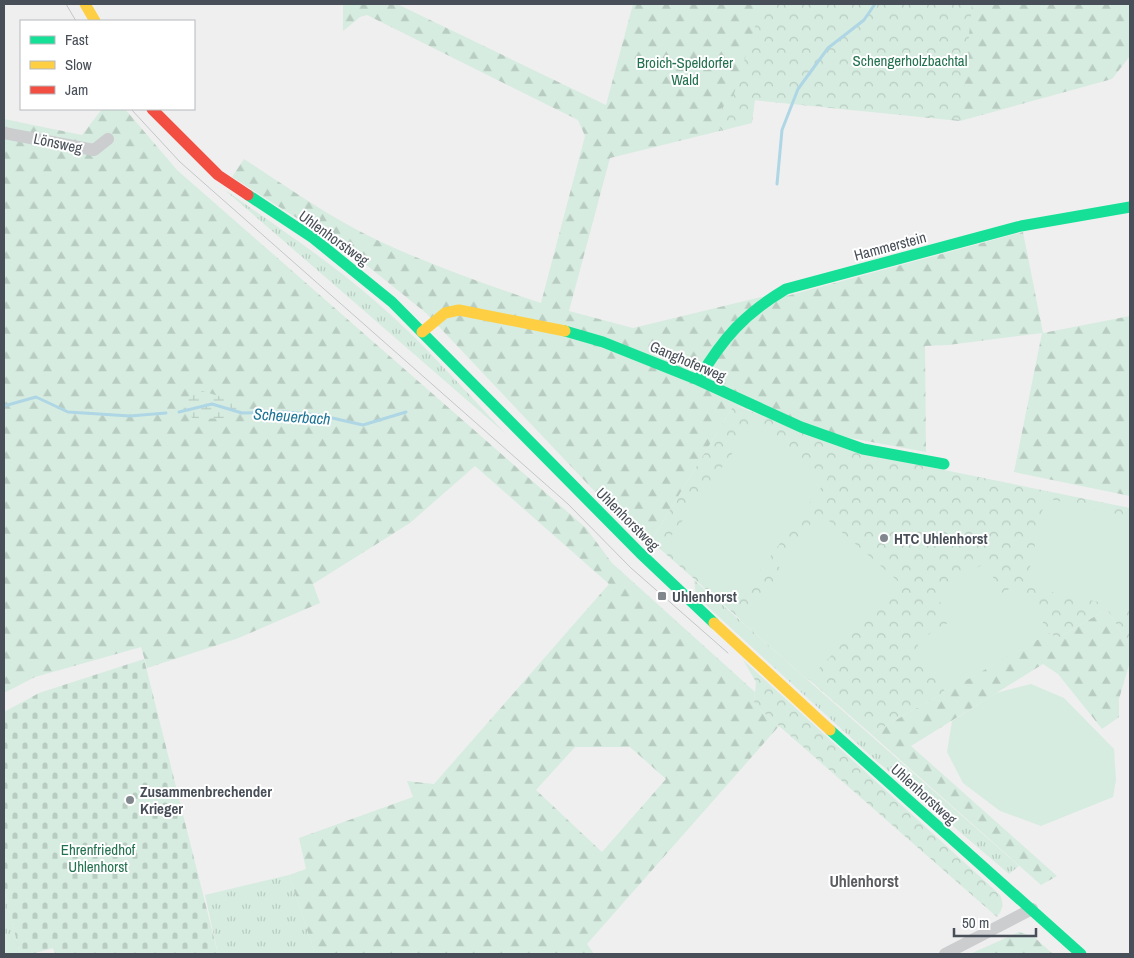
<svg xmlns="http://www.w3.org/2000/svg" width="1134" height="958" viewBox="0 0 1134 958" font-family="'Archivo Narrow',sans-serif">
<defs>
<pattern id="grass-tufts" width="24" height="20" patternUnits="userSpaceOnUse" patternTransform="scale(1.25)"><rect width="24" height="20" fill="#d6ece0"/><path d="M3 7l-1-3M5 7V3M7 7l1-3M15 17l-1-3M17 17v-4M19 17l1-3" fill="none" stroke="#b9ccc2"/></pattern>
<pattern id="forest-firs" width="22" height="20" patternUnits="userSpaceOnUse" patternTransform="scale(1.25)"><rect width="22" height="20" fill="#d6ece0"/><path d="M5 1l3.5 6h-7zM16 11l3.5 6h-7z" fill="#b9ccc2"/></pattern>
<pattern id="wetland-marsh" width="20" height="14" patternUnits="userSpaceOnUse" patternTransform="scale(1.25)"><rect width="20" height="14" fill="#d6ece0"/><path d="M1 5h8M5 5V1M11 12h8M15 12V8" fill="none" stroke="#b9ccc2"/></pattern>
<pattern id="cemetery-stones" width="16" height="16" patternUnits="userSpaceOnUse" patternTransform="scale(1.25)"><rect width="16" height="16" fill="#d6ece0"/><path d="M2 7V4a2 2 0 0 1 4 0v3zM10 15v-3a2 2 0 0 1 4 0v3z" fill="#b9ccc2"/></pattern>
<pattern id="park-crowns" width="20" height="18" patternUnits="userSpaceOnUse" patternTransform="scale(1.25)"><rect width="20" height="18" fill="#d6ece0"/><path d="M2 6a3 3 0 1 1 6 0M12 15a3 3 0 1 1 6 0" fill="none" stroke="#b9ccc2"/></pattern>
</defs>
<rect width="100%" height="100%" fill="#efefef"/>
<path fill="url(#grass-tufts)" d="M 225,190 C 276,226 328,260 375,301 C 422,341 463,389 506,434 Z
M 694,580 L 1019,866 L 1009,874 L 872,757 L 696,596 Z
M 289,875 L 315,954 L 218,954 L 205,895 Z
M 4,890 L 20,954 L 4,954 Z"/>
<path fill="url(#forest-firs)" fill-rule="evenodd" d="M 343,4 L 397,4 L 606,105 L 633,4 L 1130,4 L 1130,56 L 1112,79 L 960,121 L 753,100 L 752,123 L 610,158 L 569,311 L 633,328 L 761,297 L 783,297 L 1023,232 L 1043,333 L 1130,316 L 1130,496 L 1014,472 L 1042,333 L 948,345 L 925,346 L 926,452 L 850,438 L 734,405 L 651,541 L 601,498 L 426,313 L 349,251 L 232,177 L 244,159 C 287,187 331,218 377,240 C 430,265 485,284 541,303 L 585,136 L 578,120 L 367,15 L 360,17 L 343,31 Z
M 102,109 L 125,109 L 177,170 L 586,528 L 612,563 L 755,692 L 754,704 L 779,726 L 587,944 L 594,954 L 315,954 L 289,875 L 306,869 L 299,838 L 413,797 L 407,781 L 434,784 L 609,584 L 475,466 L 410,523 L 313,584 L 320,603 L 236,639 L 147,668 L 141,647 L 35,677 L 4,693 L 4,119 L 82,135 ZM 575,747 L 630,747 L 666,779 L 602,852 L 536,790 Z
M 1107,609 L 1130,647 L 1130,662 L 1119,699 L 1119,717 L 1102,729 L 1058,674 L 1043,664 L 911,746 L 1057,876 L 1041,885 L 871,734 L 1049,633 L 1058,638 Z
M 1019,932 L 1034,937 L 1053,954 L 970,954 Z"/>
<path fill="url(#wetland-marsh)" d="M 202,391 L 239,402 L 242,413 L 229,418 L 194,419 L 184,411 L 182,400 Z"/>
<path fill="url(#cemetery-stones)" d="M 144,659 L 218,954 L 55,954 L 53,948 L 32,954 L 20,954 L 4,890 L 4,712 L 39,693 Z"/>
<path fill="url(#park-crowns)" d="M 762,4 L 972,4 L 961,120 L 755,100 L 752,122 L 721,131 L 715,113 L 732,100 Z
M 734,405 L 861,453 L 1130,508 L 1130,647 L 1107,609 L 1058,638 L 1049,633 L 871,734 L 651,541 Z
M 743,660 L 1000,895 C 1004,904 1003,909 997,917 L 754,704 L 756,682 Z"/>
<path fill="#d6ece0" d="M 754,424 L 828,478 L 737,602 L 663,547 Z
M 1045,498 L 1130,517 L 1130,609 L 1026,586 Z
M 820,513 L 900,583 L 808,680 L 740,620 L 783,571 L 776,564 Z
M 985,563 L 1002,593 L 1020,583 L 1049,633 L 945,692 L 916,642 L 951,621 L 935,593 Z
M 1031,684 L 1064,698 L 1114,749 L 1116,780 L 1113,797 L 1041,826 L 1000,811 L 963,783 L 947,752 L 952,721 L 996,693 Z"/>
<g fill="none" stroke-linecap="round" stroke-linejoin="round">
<path stroke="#afd6e5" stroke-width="3" d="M 777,184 L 782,130 L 798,89 L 828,48 L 864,20 L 875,4
M 4,406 L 36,397 L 68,412 L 130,416 L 166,413
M 179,412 L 212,404 L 242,413 L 286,412 L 319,415 L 363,425 L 406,412"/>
<path stroke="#cbcdcf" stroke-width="12" d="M 4,133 L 94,150 L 108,139
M 945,954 L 1032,909"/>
<path stroke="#16e098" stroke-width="11" d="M 248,195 L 313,238 L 392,302 L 640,553 L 714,623
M 565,331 L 603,342 L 698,380 L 801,427 L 863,449 L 944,464
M 698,380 C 723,338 744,314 786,289 L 1021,226 L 1130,207
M 830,730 L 1081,954"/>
<path stroke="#ffcf43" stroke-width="11" d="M 85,4 L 95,21
M 422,332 L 445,313 L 459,310 L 565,331
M 714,623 L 830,730"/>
<path stroke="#f24e42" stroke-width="11" d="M 152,109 L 218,175 L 248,195"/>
<path stroke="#c5c6c8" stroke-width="1" d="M 66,4 L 76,21
M 131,109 L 180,162 L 568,504 L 631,568 L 728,653"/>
</g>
<g fill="#82878d" stroke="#fff" stroke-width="2">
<circle cx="884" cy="538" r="5"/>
<rect x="657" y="591" width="10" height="10" rx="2.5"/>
<circle cx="130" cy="800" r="5"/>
</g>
<g text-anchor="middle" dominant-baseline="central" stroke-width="4" stroke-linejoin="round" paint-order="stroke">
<g font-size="15" fill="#22714f" stroke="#fff">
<text x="910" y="60">Schengerholzbachtal</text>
<text x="685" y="62">Broich-Speldorfer<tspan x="685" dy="17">Wald</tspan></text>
<text x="98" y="849">Ehrenfriedhof<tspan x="98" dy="17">Uhlenhorst</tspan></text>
</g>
<g font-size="15" fill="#484f58" stroke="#fff">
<text transform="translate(58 143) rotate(12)">Lönsweg</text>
<text transform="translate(334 238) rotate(36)">Uhlenhorstweg</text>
<text transform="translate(890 246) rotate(-15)">Hammerstein</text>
<text transform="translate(688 361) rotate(23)">Ganghoferweg</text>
<text transform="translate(628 519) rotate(45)">Uhlenhorstweg</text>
<text transform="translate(924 794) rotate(42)">Uhlenhorstweg</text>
</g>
<g font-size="15" font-weight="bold" fill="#484f58" stroke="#fff" text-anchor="start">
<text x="894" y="538">HTC Uhlenhorst</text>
<text x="672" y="596">Uhlenhorst</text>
<text x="140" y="791">Zusammenbrechender<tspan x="140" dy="17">Krieger</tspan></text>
</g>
<g font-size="16" font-style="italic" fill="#1d7496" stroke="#fff">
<text transform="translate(292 416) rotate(4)">Scheuerbach</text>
</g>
<g font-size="16" font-weight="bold" fill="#5b5d61" stroke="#fff">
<text x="864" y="881">Uhlenhorst</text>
</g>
</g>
<rect width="1134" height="958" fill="none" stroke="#484f58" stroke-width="10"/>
<rect x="20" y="20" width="175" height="90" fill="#ffffff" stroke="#b6b9bc"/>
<rect x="30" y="36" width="25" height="8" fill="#16e098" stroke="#b6b9bc"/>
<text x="65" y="45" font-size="15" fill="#484f58">Fast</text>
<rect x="30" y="61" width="25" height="8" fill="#ffcf43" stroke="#b6b9bc"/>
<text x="65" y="70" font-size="15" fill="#484f58">Slow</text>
<rect x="30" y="86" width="25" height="8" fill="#f24e42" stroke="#b6b9bc"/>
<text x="65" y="95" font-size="15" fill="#484f58">Jam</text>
<path d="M954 928v8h82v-8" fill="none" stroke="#484f58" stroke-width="2.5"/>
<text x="962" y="928" font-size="15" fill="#484f58" stroke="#ffffff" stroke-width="4" paint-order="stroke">50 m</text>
</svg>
